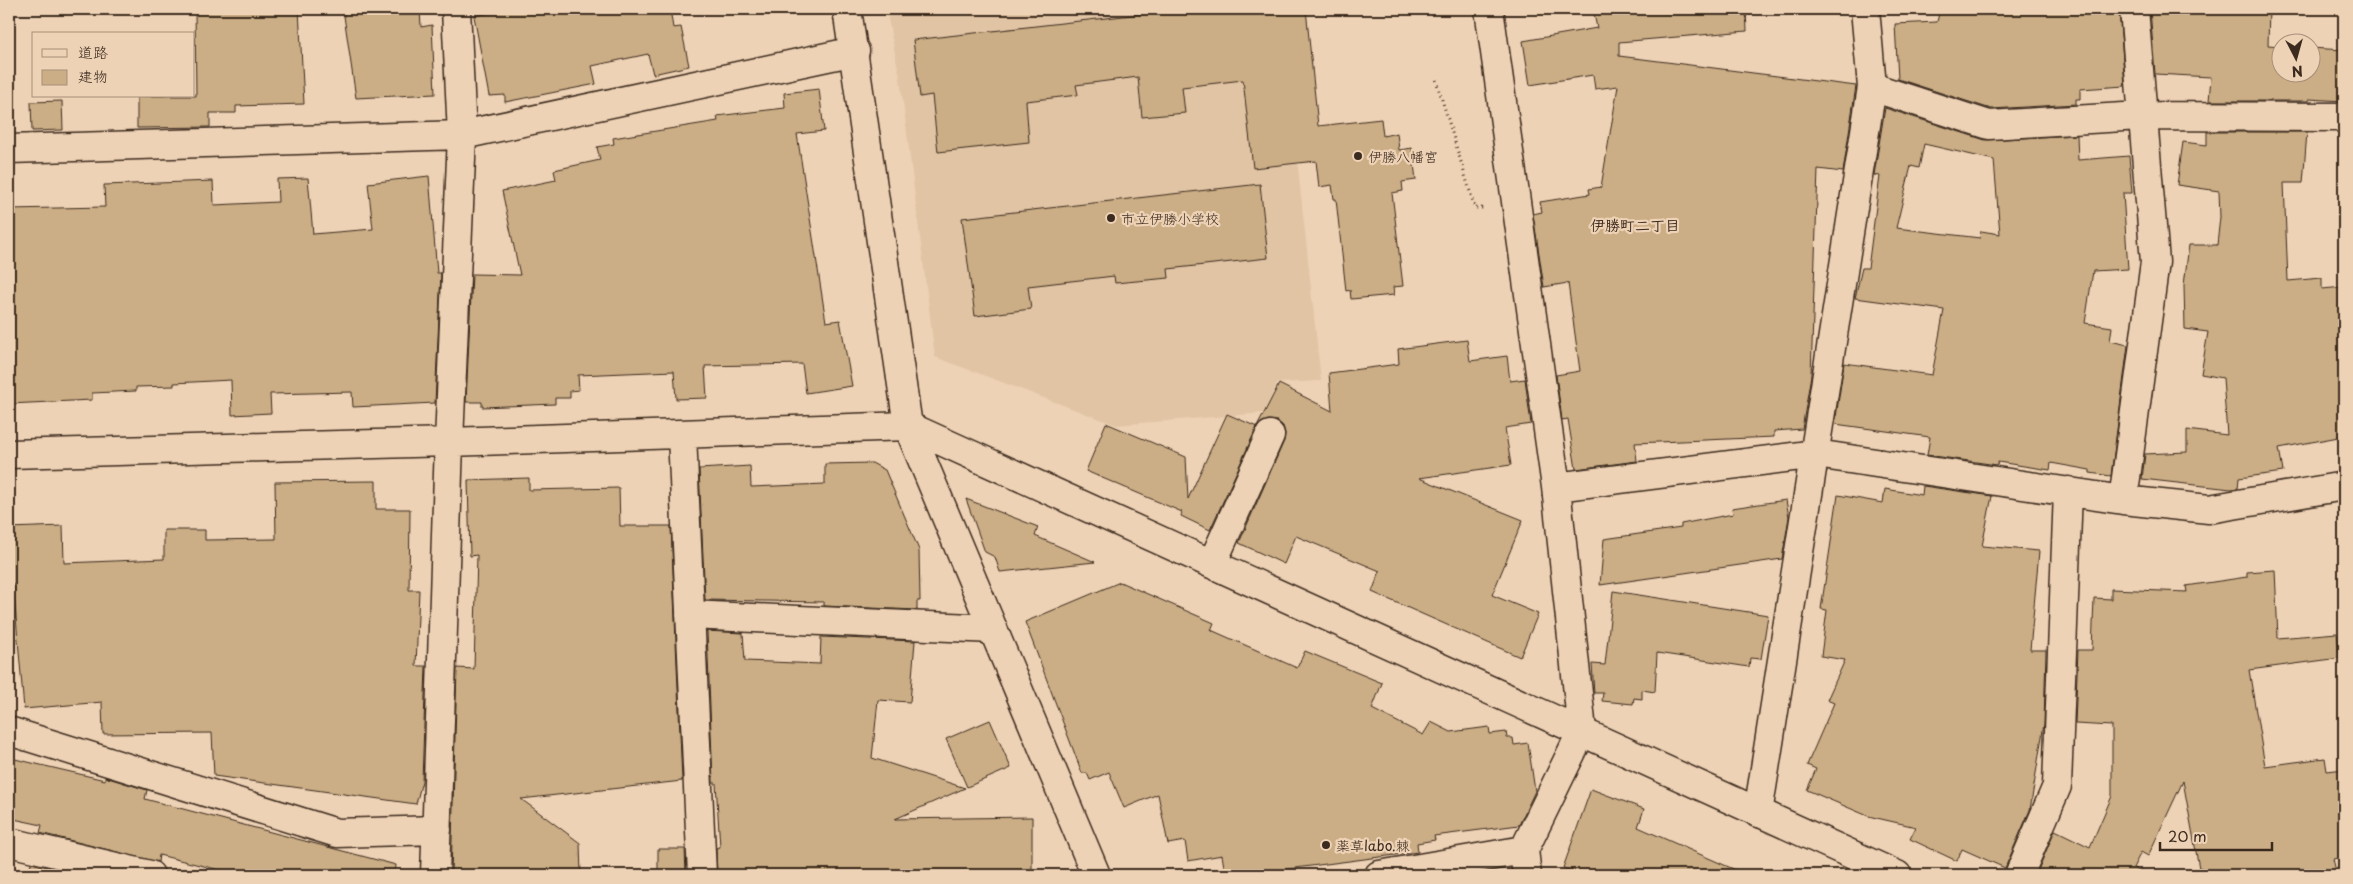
<svg xmlns="http://www.w3.org/2000/svg" width="2353" height="884" viewBox="0 0 2353 884" font-family="'Playpen Sans','Klee One',sans-serif">
<rect width="100%" height="100%" fill="#eed2b5"/>
<filter id="ink" filterUnits="userSpaceOnUse"><feTurbulence type="fractalNoise" baseFrequency=".02" numOctaves="2"/><feDisplacementMap in="SourceGraphic" scale="10" xChannelSelector="R" yChannelSelector="G"/><feConvolveMatrix kernelMatrix="1 2 1 2 8 2 1 2 1" color-interpolation-filters="sRGB"/></filter>
<g filter="url(#ink)">
<path fill="#e1c4a4" d="M 886,9 L 1281,9 L 1321,381 L 1277,383 L 1265,413 L 1116,425 L 935,357 L 900,78 Z"/>
<path fill="#cbae85" stroke="#3b2a1e" fill-rule="evenodd" d="M 195,9 L 299,9 L 304,104 L 236,106 L 236,113 L 210,113 L 210,127 L 137,128 L 137,96 L 196,96 Z
M 343,9 L 420,9 L 421,27 L 432,25 L 435,94 L 356,98 Z
M 512,9 L 670,9 L 673,28 L 681,27 L 689,66 L 653,74 L 648,54 L 592,66 L 596,84 L 505,102 L 505,95 L 489,96 L 474,16 Z
M 1185,9 L 1306,9 L 1318,126 L 1381,119 L 1383,136 L 1397,133 L 1399,150 L 1412,148 L 1416,180 L 1402,182 L 1403,191 L 1392,193 L 1403,286 L 1393,287 L 1394,295 L 1351,299 L 1350,290 L 1346,291 L 1336,199 L 1334,199 L 1332,185 L 1319,187 L 1316,161 L 1253,168 L 1243,80 L 1182,87 L 1185,113 L 1142,117 L 1138,77 L 1076,85 L 1078,95 L 1026,101 L 1029,142 L 938,152 L 932,95 L 920,97 L 913,40 Z
M 1593,9 L 1746,9 L 1747,31 L 1619,42 L 1619,56 L 1856,86 L 1843,172 L 1818,169 L 1811,375 L 1802,429 L 1774,431 L 1774,437 L 1635,443 L 1637,461 L 1576,469 L 1568,419 L 1562,420 L 1556,375 L 1580,371 L 1568,283 L 1544,287 L 1533,214 L 1542,212 L 1540,202 L 1590,194 L 1589,189 L 1601,187 L 1618,86 L 1595,89 L 1593,75 L 1530,85 L 1523,41 L 1597,28 Z
M 1940,9 L 2119,9 L 2125,86 L 2080,89 L 2080,99 L 2076,99 L 2076,104 L 1991,109 L 1898,79 L 1895,24 L 1937,22 Z
M 2150,9 L 2269,9 L 2268,45 L 2280,46 L 2280,72 L 2310,72 L 2310,48 L 2344,50 L 2344,101 L 2309,99 L 2309,101 L 2209,101 L 2211,77 L 2155,74 Z
M 819,89 L 824,131 L 797,134 L 826,322 L 840,320 L 852,386 L 806,393 L 802,364 L 705,366 L 707,398 L 676,399 L 674,371 L 578,375 L 579,390 L 570,391 L 570,398 L 555,398 L 555,404 L 482,407 L 482,402 L 466,402 L 472,274 L 520,275 L 502,191 L 556,180 L 554,170 L 600,160 L 597,147 L 614,144 L 613,138 L 718,121 L 717,116 L 785,108 L 784,93 Z
M 62,101 L 63,130 L 32,131 L 31,102 Z
M 1885,108 L 1985,140 L 2077,135 L 2078,160 L 2129,156 L 2132,193 L 2123,193 L 2128,269 L 2093,271 L 2085,323 L 2112,327 L 2110,341 L 2128,345 L 2111,476 L 2090,473 L 2090,470 L 2051,463 L 2050,470 L 1998,462 L 1997,465 L 1927,455 L 1930,437 L 1835,424 L 1844,363 L 1932,375 L 1944,310 L 1855,298 L 1862,268 L 1868,268 L 1880,176 L 1874,175 ZM 1924,144 L 1994,160 L 2000,234 L 1981,231 L 1980,238 L 1896,228 L 1911,166 L 1919,168 Z
M 2207,132 L 2307,132 L 2303,183 L 2284,183 L 2288,281 L 2322,278 L 2322,289 L 2344,287 L 2344,436 L 2279,448 L 2283,472 L 2239,478 L 2238,488 L 2231,489 L 2142,479 L 2145,454 L 2187,452 L 2187,430 L 2227,435 L 2223,378 L 2201,374 L 2208,332 L 2185,329 L 2184,285 L 2189,245 L 2217,245 L 2220,217 L 2219,191 L 2177,185 L 2183,142 L 2207,145 Z
M 429,176 L 437,273 L 441,273 L 435,403 L 353,407 L 352,392 L 270,394 L 271,413 L 232,415 L 231,380 L 174,383 L 174,386 L 136,387 L 136,391 L 92,393 L 92,400 L 9,404 L 9,209 L 105,207 L 104,185 L 213,181 L 214,205 L 278,202 L 277,179 L 308,178 L 313,234 L 373,229 L 368,183 Z
M 1260,184 L 1268,258 L 1168,269 L 1169,278 L 1115,283 L 1114,276 L 1028,286 L 1031,309 L 975,316 L 962,218 Z
M 1467,340 L 1470,361 L 1507,356 L 1510,381 L 1525,379 L 1531,424 L 1505,428 L 1511,465 L 1419,478 L 1523,520 L 1492,595 L 1538,614 L 1520,657 L 1372,592 L 1380,571 L 1296,536 L 1284,564 L 1239,543 L 1284,441 L 1285,433 L 1283,426 L 1277,421 L 1268,420 L 1257,427 L 1279,384 L 1332,411 L 1329,373 L 1399,364 L 1398,349 Z
M 1227,414 L 1257,427 L 1210,530 L 1181,516 L 1182,512 L 1086,471 L 1106,423 L 1186,457 L 1188,499 Z
M 872,463 L 885,470 L 919,550 L 920,601 L 917,601 L 917,610 L 824,606 L 824,602 L 705,600 L 699,469 L 750,466 L 751,487 L 825,484 L 825,464 Z
M 529,478 L 529,490 L 619,488 L 620,526 L 671,526 L 682,781 L 521,799 L 580,843 L 581,875 L 451,875 L 457,668 L 474,669 L 477,555 L 470,556 L 468,480 Z
M 376,481 L 376,509 L 410,509 L 409,590 L 419,590 L 416,666 L 426,666 L 422,781 L 416,804 L 214,776 L 212,733 L 103,734 L 102,702 L 24,709 L 13,583 L 9,583 L 9,528 L 63,526 L 64,563 L 164,559 L 164,530 L 205,530 L 205,540 L 276,539 L 275,482 Z
M 1923,486 L 1992,496 L 1982,546 L 2039,551 L 2030,650 L 2046,650 L 2044,724 L 2030,810 L 2005,868 L 1962,849 L 1957,861 L 1910,839 L 1916,827 L 1868,816 L 1807,790 L 1816,769 L 1807,765 L 1834,703 L 1827,700 L 1845,660 L 1821,656 L 1827,610 L 1821,609 L 1838,495 L 1883,503 L 1885,489 L 1922,495 Z
M 966,499 L 1038,527 L 1035,536 L 1095,562 L 1000,572 L 995,557 L 985,552 Z
M 1786,500 L 1789,517 L 1782,559 L 1600,585 L 1604,539 L 1681,528 L 1681,524 L 1733,514 L 1732,508 Z
M 2275,570 L 2278,638 L 2337,633 L 2340,658 L 2249,670 L 2265,766 L 2325,758 L 2327,771 L 2344,769 L 2344,857 L 2333,859 L 2337,875 L 2204,875 L 2202,868 L 2199,868 L 2183,781 L 2148,856 L 2141,852 L 2133,868 L 2148,875 L 2036,875 L 2055,830 L 2090,847 L 2112,796 L 2112,726 L 2075,724 L 2078,650 L 2092,650 L 2094,598 L 2111,599 L 2111,589 L 2187,592 L 2186,586 L 2247,577 L 2247,572 Z
M 1120,582 L 1214,623 L 1211,630 L 1297,668 L 1305,651 L 1382,683 L 1372,709 L 1423,735 L 1431,722 L 1451,732 L 1489,727 L 1490,734 L 1506,732 L 1507,738 L 1513,738 L 1514,745 L 1528,743 L 1535,791 L 1519,825 L 1434,836 L 1435,840 L 1417,843 L 1418,852 L 1242,875 L 1242,870 L 1225,873 L 1222,855 L 1188,861 L 1185,841 L 1168,844 L 1158,794 L 1124,808 L 1109,772 L 1090,780 L 1087,773 L 1082,773 L 1025,622 Z
M 1613,591 L 1768,615 L 1761,659 L 1750,658 L 1749,667 L 1657,653 L 1655,692 L 1642,690 L 1642,699 L 1634,698 L 1633,704 L 1602,701 L 1603,693 L 1594,693 L 1592,664 L 1605,665 Z
M 707,631 L 743,633 L 745,661 L 820,664 L 821,637 L 915,641 L 910,702 L 878,700 L 872,758 L 965,788 L 895,819 L 1032,817 L 1032,875 L 717,875 L 716,848 L 720,847 L 716,783 L 713,783 Z
M 990,720 L 1011,768 L 967,787 L 946,739 Z
M 15,759 L 105,780 L 105,777 L 147,790 L 145,799 L 396,865 L 395,875 L 240,875 L 159,855 L 158,862 L 40,833 L 42,825 L 9,818 L 9,787 Z
M 1591,789 L 1644,809 L 1638,827 L 1747,875 L 1580,875 L 1563,868 Z
M 658,849 L 685,849 L 686,875 L 658,875 Z
M 31,863 L 82,875 L 28,875 Z"/>
<g fill="none" stroke-linecap="round" stroke-linejoin="round">
<defs>
<path id="minor" d="M 1872,87 L 1989,125 L 2141,116 L 2344,117
M 9,149 L 462,135 L 855,51
M 682,435 L 702,875
M 9,454 L 449,442 L 908,426
M 1556,487 L 1816,454 L 2123,500 L 2209,509 L 2344,486
M 2123,500 L 2155,262 L 2134,9
M 1212,564 L 1270,435
M 690,615 L 993,629
M 9,731 L 337,833 L 437,830
M 1758,813 L 1872,87 L 1865,9
M 9,842 L 150,875
M 1524,850 L 1527,875
M 435,875 L 449,442 L 462,135 L 456,9
M 1379,875 L 1524,850 L 1582,731 L 1556,487 L 1489,9
M 2019,875 L 2057,786 L 2068,491"/>
<path id="tertiary" d="M 847,9 L 908,426 L 1096,875
M 908,426 L 1897,875"/>
</defs>
<use href="#minor" stroke="#3b2a1e" stroke-width="31"/>
<use href="#tertiary" stroke="#3b2a1e" stroke-width="31"/>
<path stroke="#3b2a1e" stroke-width="3" stroke-dasharray="1 4" stroke-linecap="butt" d="M 1436,80 L 1475,208 L 1483,208"/>
<use href="#minor" stroke="#eed2b5" stroke-width="28"/>
<use href="#tertiary" stroke="#eed2b5" stroke-width="28"/>
</g>
</g>
<g fill="#3b2a1e" stroke="#eed2b5" stroke-width="2">
<circle cx="1358" cy="156" r="5"/>
<circle cx="1111" cy="218" r="5"/>
<circle cx="1326" cy="845" r="5"/>
</g>
<g text-anchor="middle" dominant-baseline="central" stroke-width="4.5" stroke-linejoin="round" paint-order="stroke">
<g font-size="14" fill="#3b2a1e" stroke="#eed2b5" text-anchor="start">
<text x="1368" y="156">伊勝八幡宮</text>
<text x="1121" y="218">市立伊勝小学校</text>
<text x="1336" y="845">薬草labo.棘</text>
</g>
<g font-size="15" font-weight="bold" fill="#3b2a1e" stroke="#eed2b5">
<text x="1635" y="224">伊勝町二丁目</text>
</g>
</g>
<rect width="2353" height="884" fill="none" stroke="#eed2b5" stroke-width="30"/>
<rect x="15" y="15" width="2323" height="854" fill="none" stroke="#3b2a1e" stroke-width="2" filter="url(#ink)"/>
<rect x="32" y="32" width="162" height="65" fill="#eed2b5" stroke="#a68f79"/>
<rect x="42" y="49" width="25" height="8" fill="#eed2b5" stroke="#a68f79"/>
<text x="78" y="58" font-size="15" fill="#3b2a1e">道路</text>
<rect x="42" y="70" width="25" height="15" fill="#cbae85" stroke="#a68f79"/>
<text x="78" y="82" font-size="15" fill="#3b2a1e">建物</text>
<g transform="translate(2296 58) rotate(174)"><circle r="24" fill="#eed2b5" stroke="#a68f79"/>
<path d="M0-4L9 19L0 12L-9 19Z" fill="#3b2a1e"/>
<text y="-8" font-size="14" font-weight="bold" text-anchor="middle" fill="#3b2a1e">N</text>
</g>
<path d="M2160 842v8h112v-8" fill="none" stroke="#3b2a1e" stroke-width="2.5"/>
<text x="2168" y="842" font-size="15" fill="#3b2a1e" stroke="#eed2b5" stroke-width="4" paint-order="stroke">20 m</text>
</svg>
